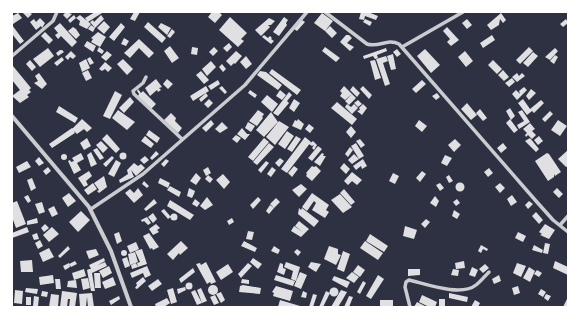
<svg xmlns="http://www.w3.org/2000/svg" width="580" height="319" viewBox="0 0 580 319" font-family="'Public Sans',sans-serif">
<rect width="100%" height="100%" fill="#2d3142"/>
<path fill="#e0e0e3" d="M 22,12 L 29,12 L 32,14 L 28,18 Z
M 66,12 L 72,14 L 67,19 L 63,15 Z
M 95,12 L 102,13 L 88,22 L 85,18 Z
M 134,12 L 140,12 L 135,21 L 130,19 Z
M 212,12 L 219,12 L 222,15 L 215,23 L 208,17 Z
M 361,12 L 368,12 L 378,16 L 376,20 L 365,16 L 364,20 L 359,19 Z
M 18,13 L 22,18 L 13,24 L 12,16 Z
M 322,13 L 333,21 L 325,31 L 314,23 Z
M 501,13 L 506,20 L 503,23 L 500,19 L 499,25 L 491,30 L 487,25 Z
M 74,15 L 76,18 L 70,23 L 68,20 Z
M 80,15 L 91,24 L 87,29 L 79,25 L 80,21 L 76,18 Z
M 101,15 L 104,19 L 95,28 L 90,22 L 93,20 L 94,22 Z
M 230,17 L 247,33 L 241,39 L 244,41 L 238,47 L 219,30 Z
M 284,17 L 288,20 L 286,23 L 287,25 L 279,36 L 273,32 Z
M 40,18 L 45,23 L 42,28 L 41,26 L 36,30 L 30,22 L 34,19 L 36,22 Z
M 269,18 L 275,21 L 271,25 L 268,25 L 270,27 L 261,36 L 255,30 Z
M 365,19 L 372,22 L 370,26 L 363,22 Z
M 467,19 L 472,25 L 467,29 L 462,23 Z
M 566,19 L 568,23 L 563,27 L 560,24 Z
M 302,20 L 305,22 L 297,31 L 294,29 Z
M 104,21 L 110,27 L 104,34 L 97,28 Z
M 148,22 L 166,38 L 162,43 L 144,27 Z
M 60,23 L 77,42 L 72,47 L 61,36 L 58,39 L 55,35 L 58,33 L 54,28 Z
M 121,23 L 125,27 L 114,41 L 109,37 Z
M 161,23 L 171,28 L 167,35 L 158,27 Z
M 12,25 L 24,41 L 20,44 L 12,34 Z
M 91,25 L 95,28 L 93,32 L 88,29 Z
M 330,26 L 337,33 L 332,38 L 325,31 Z
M 73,27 L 76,29 L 80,35 L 76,39 L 68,31 Z
M 447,27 L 459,40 L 451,46 L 447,42 L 450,39 L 443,31 Z
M 172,29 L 175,32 L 170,38 L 167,36 Z
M 45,32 L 53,40 L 49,44 L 41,36 Z
M 98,32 L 106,37 L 100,47 L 91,42 L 93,39 L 91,38 Z
M 264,35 L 268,38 L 270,36 L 272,38 L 271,39 L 274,41 L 271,44 L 262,37 Z
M 346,35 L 349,35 L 352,38 L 347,43 L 354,47 L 350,51 L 340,42 Z
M 492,35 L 495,40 L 483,48 L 480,43 Z
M 124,38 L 129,41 L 126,46 L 121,44 Z
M 139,39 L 154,53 L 149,58 L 139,48 L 130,58 L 124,53 Z
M 87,41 L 96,46 L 93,52 L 84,46 Z
M 229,43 L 232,47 L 227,52 L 223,48 Z
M 170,46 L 179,58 L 172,63 L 164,51 Z
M 99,47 L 104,51 L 102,54 L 97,51 Z
M 192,47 L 198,48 L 197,55 L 191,54 Z
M 214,47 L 218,51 L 213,56 L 209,52 Z
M 325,47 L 340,58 L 336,62 L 322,51 Z
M 529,47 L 533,51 L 520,64 L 516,60 Z
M 48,48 L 54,56 L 40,67 L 33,59 Z
M 386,48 L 387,51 L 377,55 L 378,58 L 375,59 L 373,56 L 364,59 L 363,56 Z
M 555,48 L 558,51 L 550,60 L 545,57 Z
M 397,49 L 401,54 L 397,57 L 393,52 Z
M 425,49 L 440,65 L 431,73 L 417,56 Z
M 60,50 L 62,50 L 64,52 L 58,56 L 56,53 Z
M 71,51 L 76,56 L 73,59 L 70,57 L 68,60 L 65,57 Z
M 107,51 L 112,55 L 106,61 L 101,57 Z
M 236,51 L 242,56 L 235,64 L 234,63 L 231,66 L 226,61 Z
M 465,51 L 473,61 L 466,67 L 458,57 Z
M 533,52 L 538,56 L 528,67 L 523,63 Z
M 393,54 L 396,69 L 391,70 L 387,56 Z
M 555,55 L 558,57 L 554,64 L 550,61 Z
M 246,56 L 252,64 L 246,69 L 240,62 Z
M 386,56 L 388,61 L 383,63 L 390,84 L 385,86 L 376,59 Z
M 62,57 L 64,60 L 57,66 L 54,63 Z
M 90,57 L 94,63 L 90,65 L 87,59 Z
M 86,59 L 90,68 L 82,72 L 79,63 Z
M 123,59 L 133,69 L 127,75 L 117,64 Z
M 30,60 L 36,67 L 32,71 L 26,64 Z
M 375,60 L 381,78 L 375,80 L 370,61 Z
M 493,60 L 502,69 L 497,74 L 488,65 Z
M 211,61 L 216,67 L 207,76 L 202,69 Z
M 105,62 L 112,68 L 108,72 L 105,69 L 102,71 L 99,69 Z
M 222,64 L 226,69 L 223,72 L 219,67 Z
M 13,66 L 31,88 L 29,90 L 31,92 L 27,95 L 29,97 L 20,103 L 12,96 L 20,90 L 12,80 Z
M 272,69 L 301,90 L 297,95 L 269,73 Z
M 88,70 L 92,78 L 86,81 L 82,73 Z
M 503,70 L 509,77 L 504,81 L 498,75 Z
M 201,71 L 209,80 L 204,84 L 196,75 Z
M 260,71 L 266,72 L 282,85 L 278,90 L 257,75 Z
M 39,73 L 47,84 L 42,89 L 34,83 L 38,81 L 35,76 Z
M 517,73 L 519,76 L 522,73 L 525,76 L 517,82 L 512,77 Z
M 512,78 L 515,82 L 509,87 L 505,83 Z
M 156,79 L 162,87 L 159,88 L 161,90 L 158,92 L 157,90 L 150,96 L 145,88 Z
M 167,79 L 173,84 L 168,89 L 163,84 Z
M 218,80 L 220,84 L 211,90 L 208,86 Z
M 422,80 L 426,84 L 416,93 L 412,89 Z
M 206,86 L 209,91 L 193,101 L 190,96 Z
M 222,86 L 227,92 L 225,94 L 219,88 Z
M 344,86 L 352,94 L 345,100 L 340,96 L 342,93 L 340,91 Z
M 353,86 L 360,93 L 357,97 L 353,93 L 354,91 L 353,93 L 350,90 Z
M 363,86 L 372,95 L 369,99 L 360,89 Z
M 524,87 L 527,90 L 517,100 L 512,94 L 516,90 L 520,94 L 519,91 Z
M 138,89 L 141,93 L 143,91 L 156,104 L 151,109 L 138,96 L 139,94 L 137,91 Z
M 531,89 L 536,93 L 529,100 L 526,96 Z
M 250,90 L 257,95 L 255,98 L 248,93 Z
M 280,90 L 286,95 L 282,100 L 276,96 Z
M 115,91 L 122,95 L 110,119 L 103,116 Z
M 289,92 L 292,95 L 287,101 L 289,103 L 278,116 L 273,113 Z
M 206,93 L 208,96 L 201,102 L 199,99 Z
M 437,93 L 440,97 L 436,100 L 432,96 Z
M 352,94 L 356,98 L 349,105 L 345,101 Z
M 267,95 L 278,104 L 272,112 L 261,102 Z
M 130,97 L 134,102 L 124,113 L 119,108 Z
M 209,99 L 213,103 L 208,108 L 204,104 Z
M 294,99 L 300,103 L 294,112 L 289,108 Z
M 523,99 L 530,109 L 541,100 L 544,103 L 534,113 L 532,111 L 527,115 L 518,103 Z
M 358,100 L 362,104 L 358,107 L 354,103 Z
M 337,102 L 357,119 L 352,125 L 331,108 Z
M 467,103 L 477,115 L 471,120 L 461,109 Z
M 347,104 L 351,107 L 354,104 L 358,108 L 352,114 L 345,107 Z
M 363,104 L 367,108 L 362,115 L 357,111 L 360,110 L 359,108 Z
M 59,106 L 78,118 L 75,123 L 56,112 Z
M 510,108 L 515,116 L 511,120 L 506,111 Z
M 480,109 L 487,118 L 483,121 L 476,113 Z
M 118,110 L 135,122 L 127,130 L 112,118 Z
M 258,110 L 264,114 L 262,117 L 263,118 L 257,126 L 249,121 Z
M 522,110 L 530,122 L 519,129 L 517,125 L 524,121 L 518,112 Z
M 550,111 L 553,114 L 545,122 L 542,119 Z
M 271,112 L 278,122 L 264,137 L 256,130 Z
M 171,113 L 176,118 L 175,121 L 182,128 L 178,133 L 164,120 Z
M 82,119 L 92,128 L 87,132 L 84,129 L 77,134 L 72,129 Z
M 298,119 L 304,124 L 301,130 L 292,126 L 295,120 L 297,121 Z
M 510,119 L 518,130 L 514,133 L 506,123 Z
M 211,120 L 214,124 L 206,132 L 202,128 Z
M 419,120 L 427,126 L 422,132 L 415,126 Z
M 558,120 L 567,126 L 560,136 L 551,130 Z
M 279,121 L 289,127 L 275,145 L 266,137 Z
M 222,122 L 228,128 L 220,133 L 215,129 Z
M 248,122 L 255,126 L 251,132 L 245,128 Z
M 530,123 L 535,129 L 532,131 L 536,135 L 532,139 L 528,135 L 526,137 L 525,135 L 527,133 L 523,129 Z
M 309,124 L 314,128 L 310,133 L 305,129 Z
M 351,126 L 356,132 L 351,138 L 346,132 Z
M 72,128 L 75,133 L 52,148 L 49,144 Z
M 242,128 L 247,134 L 250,134 L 245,140 L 237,134 Z
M 149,130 L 160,138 L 157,143 L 146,135 Z
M 287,131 L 294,136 L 285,149 L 278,144 Z
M 107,134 L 120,149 L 116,153 L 102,139 Z
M 236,135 L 241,138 L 237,143 L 232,139 Z
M 145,136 L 154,144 L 151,148 L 141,141 Z
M 296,136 L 301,139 L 292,152 L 287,149 Z
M 539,136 L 543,141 L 538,145 L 534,140 Z
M 305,137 L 311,142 L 287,173 L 281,169 Z
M 87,138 L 91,146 L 84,150 L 80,143 Z
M 264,138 L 269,142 L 253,161 L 248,157 Z
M 530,138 L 539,149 L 536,152 L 525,141 Z
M 360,139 L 365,145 L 361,148 L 356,141 Z
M 455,139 L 461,145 L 454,152 L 448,145 Z
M 101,141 L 108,148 L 103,153 L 96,145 Z
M 313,141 L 317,145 L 314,150 L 312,148 L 314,145 L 312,146 L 309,144 Z
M 269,143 L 274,147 L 257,165 L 253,162 Z
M 356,143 L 364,156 L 359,159 L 351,146 Z
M 503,143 L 507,148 L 501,153 L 497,148 Z
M 318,146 L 322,149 L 312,161 L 308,158 Z
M 350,147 L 353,150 L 348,157 L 345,154 Z
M 97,148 L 104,158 L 100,160 L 93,150 Z
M 568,150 L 568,166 L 566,167 L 558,159 Z
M 156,151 L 159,154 L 152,160 L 150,158 Z
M 91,152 L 97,164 L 91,167 L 87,155 Z
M119.5 156a3.5 3.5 0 1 1 7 0a3.5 3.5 0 1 1-7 0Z
M 81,153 L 84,159 L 77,163 L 81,170 L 74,174 L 68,161 L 70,160 L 71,162 L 74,161 L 72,158 Z
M 322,153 L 324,154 L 323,156 L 326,156 L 320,166 L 314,162 Z
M 547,153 L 549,154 L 561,172 L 555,176 L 554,174 L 554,177 L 548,181 L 535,161 Z
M 354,154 L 359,159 L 352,164 L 348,160 Z
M61 157a3 3 0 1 1 6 0a3 3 0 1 1-6 0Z
M 445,155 L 452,158 L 447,166 L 441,163 Z
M 112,156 L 114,158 L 106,167 L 103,164 Z
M 145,156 L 149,160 L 144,164 L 140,160 Z
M 39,157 L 44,163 L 39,166 L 35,161 Z
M 280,158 L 284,161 L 279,167 L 275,163 Z
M 166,159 L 169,161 L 164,167 L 161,164 Z
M 363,159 L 367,166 L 362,169 L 361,166 L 356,170 L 353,166 Z
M 116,160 L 121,163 L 114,177 L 108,174 Z
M 27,161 L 31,167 L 19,173 L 16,167 Z
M 266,161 L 269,163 L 261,173 L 258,170 Z
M 134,163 L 138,166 L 141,164 L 145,168 L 136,176 L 131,170 L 134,177 L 120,183 L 119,180 L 128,174 L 127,170 Z
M 344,163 L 350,169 L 346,174 L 340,168 Z
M 294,166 L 298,169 L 292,177 L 288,173 Z
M 312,166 L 314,167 L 316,166 L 321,171 L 312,181 L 306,176 L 307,174 L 306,173 Z
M 48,167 L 51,171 L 46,175 L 43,171 Z
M 208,167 L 211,173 L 206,176 L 203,170 Z
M 272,167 L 276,170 L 271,177 L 267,174 Z
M 489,168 L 493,173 L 488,177 L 484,172 Z
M 89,171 L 92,176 L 86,181 L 88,185 L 84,187 L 78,178 Z
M 422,171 L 426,174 L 420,182 L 416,178 Z
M 352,172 L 357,176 L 348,185 L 344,181 Z
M 196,173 L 201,178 L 196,185 L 190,181 Z
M 393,173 L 399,176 L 395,184 L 389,181 Z
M 223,174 L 230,182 L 224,189 L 216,180 Z
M 208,175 L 213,179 L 210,183 L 205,179 Z
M 449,175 L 453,181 L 449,183 L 446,177 Z
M 104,176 L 107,187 L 99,193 L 97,191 L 99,190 L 94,183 Z
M 357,176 L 362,180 L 357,185 L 352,181 Z
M 32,178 L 36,188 L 31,191 L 27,180 Z
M 160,178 L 170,183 L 168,188 L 158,183 Z
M 144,181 L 149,186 L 147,188 L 142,184 Z
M455.5 187a4.5 4.5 0 1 1 9 0a4.5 4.5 0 1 1-9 0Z
M 93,183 L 97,189 L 88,195 L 84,190 Z
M 440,183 L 444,188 L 440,191 L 436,185 Z
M 500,183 L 505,188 L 500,193 L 495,187 Z
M 301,184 L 307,189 L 299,197 L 292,190 Z
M 170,186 L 181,192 L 179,197 L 167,190 Z
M 138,188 L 143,195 L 134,203 L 125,193 L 130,189 L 134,193 Z
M 189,188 L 195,191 L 194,194 L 191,193 L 194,194 L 192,198 L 187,196 Z
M 557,188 L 563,194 L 559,198 L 553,192 Z
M 344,189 L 355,202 L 351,205 L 340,193 Z
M 69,193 L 76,201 L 68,207 L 62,198 Z
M 312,193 L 329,205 L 326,210 L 329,212 L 325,218 L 312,210 L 316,203 L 314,201 L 307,211 L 302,207 Z
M 340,194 L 352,207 L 343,213 L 331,200 Z
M 28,195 L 31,201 L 28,203 L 24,197 Z
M 512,195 L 517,202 L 511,206 L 507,199 Z
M 435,196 L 439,201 L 436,207 L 430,203 Z
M 207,197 L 213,205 L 205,210 L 200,206 Z
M 258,197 L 261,200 L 253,209 L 250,205 Z
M 276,198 L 280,202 L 274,208 L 270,204 Z
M 154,199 L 157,203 L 146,211 L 144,209 Z
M 195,199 L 200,203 L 197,207 L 192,204 Z
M 457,199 L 460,203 L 456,206 L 453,202 Z
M 170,200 L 194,215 L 190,220 L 167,206 Z
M 17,201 L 26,224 L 16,228 L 12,217 L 12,203 Z
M 529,201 L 533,204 L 528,209 L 525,205 Z
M 42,202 L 45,212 L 39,214 L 35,204 Z
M 270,205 L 274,208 L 269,214 L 266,211 Z
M 54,206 L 58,214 L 52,217 L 48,209 Z
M 299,208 L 301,210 L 302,208 L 319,221 L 314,227 L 298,214 Z
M 164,209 L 171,217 L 168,219 L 161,211 Z
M 454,210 L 460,214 L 457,219 L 452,216 Z
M 81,211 L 90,220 L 78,232 L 69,222 Z
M 536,212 L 543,220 L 539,224 L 532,216 Z
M 153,213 L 157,219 L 153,223 L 148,217 Z
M170.5 217a3.5 3.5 0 1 1 7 0a3.5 3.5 0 1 1-7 0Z
M 147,217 L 151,223 L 148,225 L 144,221 L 142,222 L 141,220 Z
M 37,218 L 38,223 L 27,225 L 27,221 Z
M 232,218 L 234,222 L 229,225 L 227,221 Z
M 426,219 L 430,222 L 425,228 L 421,224 Z
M 299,221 L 309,229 L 301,237 L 291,231 L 294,226 L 303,232 L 295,226 Z
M 45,224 L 49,228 L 44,232 L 41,228 Z
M 156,224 L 160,228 L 157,230 L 159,232 L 153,235 L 149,229 Z
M 545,224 L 555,230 L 549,239 L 540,235 L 542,234 L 539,232 Z
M 405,226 L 417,230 L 414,239 L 403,236 Z
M 27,227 L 29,232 L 12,238 L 12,233 Z
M 52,227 L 59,234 L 49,242 L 43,235 Z
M 248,231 L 254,232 L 252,240 L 246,239 Z
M 119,232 L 122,241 L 117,244 L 114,234 Z
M 518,232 L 526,236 L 523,242 L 515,238 Z
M 37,233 L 39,239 L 34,240 L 32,235 Z
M 149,233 L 159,247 L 153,250 L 152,248 L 150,249 L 143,236 Z
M 370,234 L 388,246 L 384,252 L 366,241 Z
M 40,240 L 43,246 L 38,249 L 35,243 Z
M 181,241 L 188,248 L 180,255 L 179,253 L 173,260 L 167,254 Z
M 244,241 L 257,248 L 255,252 L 241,246 Z
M 365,241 L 383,253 L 378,260 L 360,248 Z
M 136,242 L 139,249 L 130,253 L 127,246 Z
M 545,243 L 550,244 L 548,254 L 543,253 Z
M 481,245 L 488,249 L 487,251 L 483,249 L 481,253 L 478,251 Z
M 534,245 L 543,250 L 542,253 L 532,250 Z
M 68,246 L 70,249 L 60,258 L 58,256 Z
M 274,246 L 280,250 L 278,254 L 271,251 Z
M 329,246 L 338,249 L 338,254 L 341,255 L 336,265 L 324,259 Z
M 49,248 L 54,257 L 43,262 L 39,253 Z
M 96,249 L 99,255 L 89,259 L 86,251 Z
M 142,249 L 147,264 L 138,267 L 137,263 L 140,262 L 135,251 Z
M 297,249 L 301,252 L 298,256 L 294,252 Z
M121 253a3 3 0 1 1 6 0a3 3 0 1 1-6 0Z
M 343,251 L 350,254 L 344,272 L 337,269 Z
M 135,252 L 138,262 L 130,265 L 128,254 Z
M 127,257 L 130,266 L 125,268 L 122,259 Z
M 104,258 L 105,261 L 91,269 L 89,265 Z
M 253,258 L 262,264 L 258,269 L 250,262 Z
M 32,260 L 33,272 L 21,272 L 20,261 Z
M 75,261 L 77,264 L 71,267 L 69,264 Z
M 464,261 L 465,268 L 456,269 L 455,263 Z
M 555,261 L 568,267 L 568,275 L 553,268 Z
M 105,262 L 107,266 L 92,273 L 95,291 L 91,291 L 87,270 Z
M 206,262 L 216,282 L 211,284 L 210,282 L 207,284 L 196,264 L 200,263 L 201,265 Z
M 286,262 L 300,267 L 296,281 L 291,279 L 293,271 L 284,267 Z
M 311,262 L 321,264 L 316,272 L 308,267 Z
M 69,263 L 70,267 L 65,270 L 63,266 Z
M 136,263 L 138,267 L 132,269 L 131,265 Z
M 248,263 L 252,266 L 241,278 L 238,274 Z
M 280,263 L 283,264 L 283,268 L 286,269 L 284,275 L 277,272 Z
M 517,263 L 526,266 L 521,277 L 513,273 Z
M 228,264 L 233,272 L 221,280 L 216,272 Z
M 485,264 L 489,268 L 483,273 L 479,269 Z
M 358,265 L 365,270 L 360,277 L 353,272 Z
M 109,266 L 112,273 L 103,278 L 99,271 Z
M 147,266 L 151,275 L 145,278 L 143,273 L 132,278 L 130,273 Z
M 472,267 L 478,270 L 475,277 L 469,275 Z
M 529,267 L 535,271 L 530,282 L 523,278 Z
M 193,268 L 195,272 L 181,283 L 179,279 Z
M 84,269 L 86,276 L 74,280 L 72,273 Z
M 408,269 L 420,269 L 420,275 L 408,276 Z
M 453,269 L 459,270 L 458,276 L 451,275 Z
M 537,270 L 542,273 L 539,277 L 534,274 Z
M 300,272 L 307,275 L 301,289 L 294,286 Z
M 352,272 L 359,277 L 354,283 L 346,278 Z
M 94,273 L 100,273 L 101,288 L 95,288 Z
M 53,275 L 54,283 L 40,285 L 39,277 Z
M 276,275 L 295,281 L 293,286 L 274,280 Z
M 378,275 L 384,279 L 371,299 L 366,296 Z
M 499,275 L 501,281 L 494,284 L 492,279 Z
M 334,276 L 350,282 L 347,288 L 332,280 Z
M 113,277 L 116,285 L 105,289 L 102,282 Z
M 143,277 L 146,281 L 137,289 L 135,288 L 137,285 L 136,283 Z
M 88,278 L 90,288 L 83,290 L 81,279 Z
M 55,279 L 60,279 L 61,289 L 56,289 Z
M 158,279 L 162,284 L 152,291 L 148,286 Z
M 242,279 L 249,280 L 249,284 L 241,283 Z
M 76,280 L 77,288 L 67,287 L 68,281 Z
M 363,281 L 366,283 L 360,294 L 357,292 Z
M185.5 286a3.5 3.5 0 1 1 7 0a3.5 3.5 0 1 1-7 0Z
M 243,285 L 261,288 L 260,294 L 239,292 L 240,286 Z
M208 290a5 5 0 1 1 10 0a5 5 0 1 1-10 0Z
M 276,286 L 293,291 L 290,301 L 273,296 L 274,293 L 272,292 Z
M 518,286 L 520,293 L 514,295 L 512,288 Z
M 185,287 L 186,290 L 178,294 L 177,289 Z
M329.5 292a4.5 4.5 0 1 1 9 0a4.5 4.5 0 1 1-9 0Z
M 26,288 L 38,289 L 37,294 L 25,292 Z
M 173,288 L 177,302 L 171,304 L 167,290 Z
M 201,288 L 207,301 L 202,303 L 197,290 Z
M 541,289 L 546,292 L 543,297 L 538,294 Z
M 15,290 L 23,291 L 22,304 L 14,303 Z
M 195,290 L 202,303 L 197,305 L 191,292 Z
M 341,290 L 347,292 L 343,299 L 338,307 L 331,307 Z
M 42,291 L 48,292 L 47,297 L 41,296 Z
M 62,291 L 77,293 L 75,307 L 69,307 L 70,299 L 68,299 L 67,307 L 60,307 Z
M 303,291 L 307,293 L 306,298 L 301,297 Z
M 326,291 L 330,293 L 323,307 L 319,307 Z
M 221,292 L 225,300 L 221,303 L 216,294 Z
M 92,293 L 94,307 L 88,307 L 87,297 L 86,307 L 80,307 L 79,294 Z
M 449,293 L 468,297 L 467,302 L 449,298 Z
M 51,294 L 59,295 L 58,307 L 49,307 Z
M 313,294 L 317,295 L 313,307 L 309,307 Z
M 546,294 L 551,296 L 548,301 L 544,298 Z
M 215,295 L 219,303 L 214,305 L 210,297 Z
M 422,295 L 437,302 L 435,307 L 429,307 L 419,302 Z
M 34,296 L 39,297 L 38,306 L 33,306 Z
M 119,296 L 120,299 L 111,305 L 109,301 Z
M 349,296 L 353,297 L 349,307 L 344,307 Z
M 26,297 L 31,297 L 31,305 L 26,305 Z
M 167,298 L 170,303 L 164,307 L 156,307 L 155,304 Z
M 439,299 L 445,299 L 445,307 L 439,307 Z
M 567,299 L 568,307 L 563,307 Z
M 280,300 L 300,306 L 300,307 L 278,307 Z
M 380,300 L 393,300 L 393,306 L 380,306 Z
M 475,300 L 480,303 L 478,307 L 471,307 Z
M 417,302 L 427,307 L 414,307 Z"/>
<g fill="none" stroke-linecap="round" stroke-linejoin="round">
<path stroke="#caccd0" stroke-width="3.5" d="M 325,12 L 367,44 C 379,48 387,38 399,44 L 536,201 L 553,220 L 568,232
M 402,47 L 463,12
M 12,56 L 53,21 L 57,12
M 146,77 L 143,83 L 133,91 L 134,94 L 182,139
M 91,209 L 143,174 L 245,85 L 307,12
M 560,225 L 568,216
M 410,307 L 405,287 L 406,282 L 409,280 C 426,284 461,297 476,285 C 481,281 485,276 489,272"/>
<path stroke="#caccd0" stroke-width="4" d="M 12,116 L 89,207 L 111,251 L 131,307"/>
</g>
<rect width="580" height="319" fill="none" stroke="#ffffff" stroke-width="26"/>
</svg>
